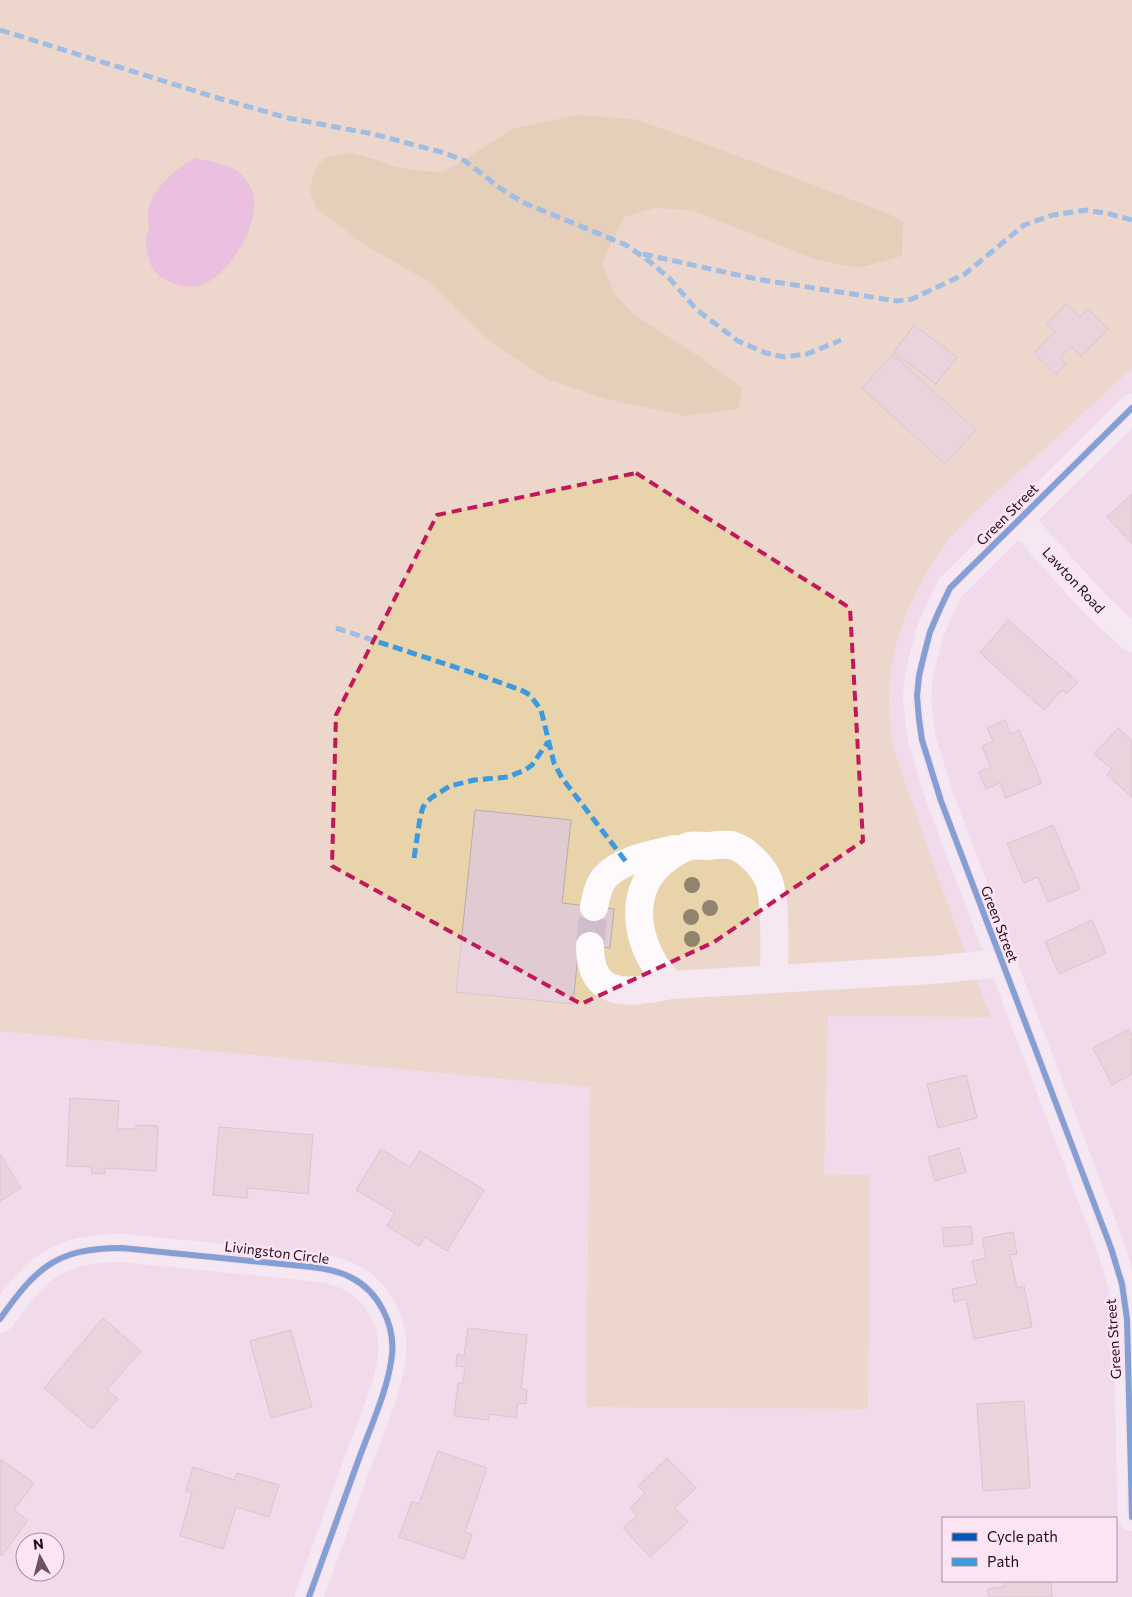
<svg xmlns="http://www.w3.org/2000/svg" width="1132" height="1597" viewBox="0 0 1132 1597" font-family="Commissioner,sans-serif">
<rect width="100%" height="100%" fill="#f1daea"/>
<path fill="#e8d3aa" d="M 0,0 L 1132,0 L 1132,368 C 1099,399 1065,430 1031,461 C 1003,486 974,511 949,539 C 939,551 932,565 924,578 C 892,634 881,689 895,753 L 952,917 L 991,1017 L 828,1016 L 824,1174 L 870,1175 L 868,1409 L 586,1407 L 590,1087 L 0,1031 Z"/>
<path fill="#d8c083" d="M 577,115 L 635,119 L 709,145 L 889,214 L 903,222 L 902,256 L 858,268 L 817,260 L 692,210 L 655,208 L 624,217 L 602,263 L 615,294 L 635,315 L 700,357 L 742,388 L 738,409 L 685,416 L 606,399 L 544,378 L 490,341 L 428,281 L 366,246 L 317,209 L 309,189 L 315,170 L 324,158 L 350,152 L 377,160 L 396,167 L 420,171 L 444,172 L 512,129 Z"/>
<path fill="#e49ed2" d="M 196,158 C 207,161 228,164 236,170 C 244,176 253,187 254,198 C 257,227 232,270 206,283 C 194,289 181,287 170,282 C 163,279 156,274 152,268 C 149,261 145,246 146,238 C 146,234 149,231 149,227 C 149,222 147,217 148,212 C 151,190 177,166 196,158 Z"/>
<path fill="#e0ccd0" stroke="#bcaaaf" d="M 1066,304 L 1080,317 L 1088,309 L 1108,329 L 1081,356 L 1071,346 L 1060,358 L 1066,364 L 1056,375 L 1034,353 L 1055,331 L 1047,324 Z
M 914,325 L 957,357 L 936,384 L 894,352 Z
M 893,354 L 976,430 L 945,464 L 862,388 Z
M 1132,494 L 1132,544 L 1107,517 Z
M 1008,620 L 1078,682 L 1066,694 L 1062,690 L 1044,710 L 980,653 Z
M 1005,720 L 1011,734 L 1019,730 L 1042,783 L 1006,798 L 1000,783 L 986,789 L 979,772 L 991,767 L 982,746 L 993,741 L 987,728 Z
M 1118,728 L 1132,740 L 1132,797 L 1107,775 L 1112,769 L 1094,754 Z
M 475,810 L 571,820 L 562,903 L 614,909 L 610,948 L 579,945 L 573,1004 L 456,992 Z
M 1053,825 L 1080,889 L 1048,902 L 1038,877 L 1024,883 L 1007,844 Z
M 1092,920 L 1106,953 L 1059,974 L 1045,942 Z
M 1129,1029 L 1132,1035 L 1132,1074 L 1112,1085 L 1093,1048 Z
M 966,1075 L 977,1118 L 938,1128 L 927,1084 Z
M 70,1098 L 119,1101 L 117,1129 L 136,1129 L 136,1125 L 158,1126 L 156,1171 L 105,1168 L 105,1174 L 91,1173 L 92,1167 L 67,1166 Z
M 219,1127 L 313,1135 L 308,1194 L 248,1188 L 247,1198 L 213,1195 Z
M 959,1148 L 966,1172 L 935,1181 L 928,1157 Z
M 381,1149 L 410,1167 L 420,1151 L 484,1190 L 447,1251 L 425,1237 L 419,1246 L 387,1226 L 395,1213 L 356,1190 Z
M 0,1154 L 21,1188 L 0,1201 Z
M 971,1226 L 973,1244 L 944,1247 L 942,1228 Z
M 1013,1232 L 1017,1254 L 1010,1255 L 1017,1288 L 1024,1286 L 1032,1327 L 974,1339 L 966,1299 L 954,1302 L 952,1289 L 977,1284 L 972,1261 L 986,1258 L 982,1238 Z
M 103,1318 L 141,1351 L 107,1390 L 118,1399 L 92,1429 L 44,1388 Z
M 468,1328 L 527,1335 L 521,1388 L 527,1390 L 526,1404 L 518,1403 L 516,1418 L 489,1414 L 489,1420 L 454,1416 L 458,1383 L 463,1383 L 465,1367 L 456,1366 L 457,1354 L 464,1356 Z
M 291,1330 L 312,1407 L 271,1418 L 250,1341 Z
M 1024,1401 L 1030,1488 L 983,1491 L 977,1404 Z
M 438,1451 L 487,1468 L 465,1532 L 472,1534 L 464,1559 L 399,1537 L 412,1501 L 419,1504 Z
M 667,1458 L 696,1488 L 675,1508 L 688,1522 L 650,1557 L 623,1528 L 637,1516 L 630,1508 L 645,1493 L 638,1486 Z
M 0,1459 L 34,1483 L 14,1510 L 28,1520 L 2,1556 L 0,1554 Z
M 193,1467 L 235,1480 L 237,1473 L 279,1485 L 269,1517 L 236,1507 L 223,1549 L 180,1536 L 192,1493 L 186,1491 Z
M 1004,1581 L 1051,1581 L 1052,1597 L 989,1597 L 988,1589 L 1004,1587 Z"/>
<g fill="none" stroke-linecap="round" stroke-linejoin="round">
<path stroke="#d1bccb" stroke-width="28" stroke-dasharray="28 14" stroke-linecap="butt" d="M 590,946 L 594,907"/>
<path stroke="#fdf9fc" stroke-width="28" d="M 1132,408 L 950,588 L 939,611 L 930,632 L 924,655 L 919,676 L 917,696 L 919,719 L 922,740 L 941,801 L 1111,1248 L 1122,1284 L 1127,1319 L 1132,1517
M 1019,520 L 1095,604 L 1132,638
M 594,907 C 596,897 598,885 605,877 C 622,859 653,854 675,849
M 590,946 C 590,1002 633,992 671,985 L 932,970 L 1002,963
M 671,985 C 639,954 624,898 660,864 C 669,856 678,850 689,846 C 695,845 702,846 708,846 C 716,845 723,844 731,845 C 745,848 761,865 767,877 C 777,894 774,957 774,979
M 0,1319 C 36,1268 56,1248 122,1248 L 312,1267 C 326,1269 339,1271 352,1278 C 379,1292 395,1325 392,1355 C 388,1391 369,1430 357,1464 C 341,1508 325,1553 309,1597"/>
<path stroke="#3c9adf" stroke-width="5" stroke-dasharray="10 5" stroke-linecap="butt" d="M 0,30 L 218,98 L 288,118 L 373,134 L 445,153 L 465,161 L 500,188 L 522,202 L 626,245 L 649,261 L 669,278 L 697,310 L 738,341 L 766,353 L 784,357 L 807,354 L 841,340
M 643,254 L 756,279 L 897,301 L 912,299 L 965,274 L 1024,225 L 1053,215 L 1086,210 L 1110,214 L 1132,220
M 336,628 L 479,675 L 521,690 L 530,695 L 541,710 L 554,763 L 562,778 L 627,863
M 414,858 L 420,818 L 423,807 L 431,798 L 450,786 L 474,780 L 508,777 L 525,770 L 532,765 L 548,742"/>
<defs>
<path id="cycleway" d="M 1132,408 L 950,588 L 939,611 L 930,632 L 924,655 L 919,676 L 917,696 L 919,719 L 922,740 L 941,801 L 1111,1248 L 1122,1284 L 1127,1319 L 1132,1517
M 0,1319 C 36,1268 56,1248 122,1248 L 312,1267 C 326,1269 339,1271 352,1278 C 379,1292 395,1325 392,1355 C 388,1391 369,1430 357,1464 C 341,1508 325,1553 309,1597"/>
</defs>
<use href="#cycleway" stroke="#fde4f5" stroke-width="9"/>
<use href="#cycleway" stroke="#0057b8" stroke-width="6"/>
</g>
<g fill="#92836e">
<circle cx="692" cy="885" r="8"/>
<circle cx="710" cy="908" r="8"/>
<circle cx="691" cy="917" r="8"/>
<circle cx="692" cy="939" r="8"/>
</g>
<path d="M0 0H1132V1597H0ZM 636,473 L 850,608 L 863,841 L 714,942 L 581,1004 L 332,866 L 336,715 L 437,515 Z" fill="#f1daea" fill-opacity=".55" fill-rule="evenodd"/>
<path fill="none" stroke="#c2185b" stroke-width="4" stroke-dasharray="10 6" stroke-linejoin="round" d="M 636,473 L 850,608 L 863,841 L 714,942 L 581,1004 L 332,866 L 336,715 L 437,515 Z"/>
<g text-anchor="middle" dominant-baseline="central" stroke-width="5" stroke-linejoin="round" paint-order="stroke">
<g font-size="14" fill="#1d0f19" stroke="#fde4f5">
<text transform="translate(1007 514) rotate(-45)">Green Street</text>
<text transform="translate(1074 580) rotate(47)">Lawton Road</text>
<text transform="translate(1000 924) rotate(69)">Green Street</text>
<text transform="translate(277 1252) rotate(7)">Livingston Circle</text>
<text transform="translate(1113 1339) rotate(-94)">Green Street</text>
</g>
</g>
<rect x="942" y="1517" width="175" height="65" fill="#fde4f5" stroke="#a38f9d"/>
<rect x="952" y="1533" width="25" height="8" fill="#0057b8" stroke="#a38f9d"/>
<text x="987" y="1542" font-size="15" fill="#1d0f19">Cycle path</text>
<rect x="952" y="1558" width="25" height="8" fill="#3c9adf" stroke="#a38f9d"/>
<text x="987" y="1567" font-size="15" fill="#1d0f19">Path</text>
<g transform="translate(40 1557) rotate(353)"><circle r="24" fill="#fde4f5" stroke="#a38f9d"/>
<path d="M0-4L9 19L0 12L-9 19Z" fill="#675662"/>
<text y="-8" font-size="14" font-weight="bold" text-anchor="middle" fill="#1d0f19">N</text>
</g>
</svg>
